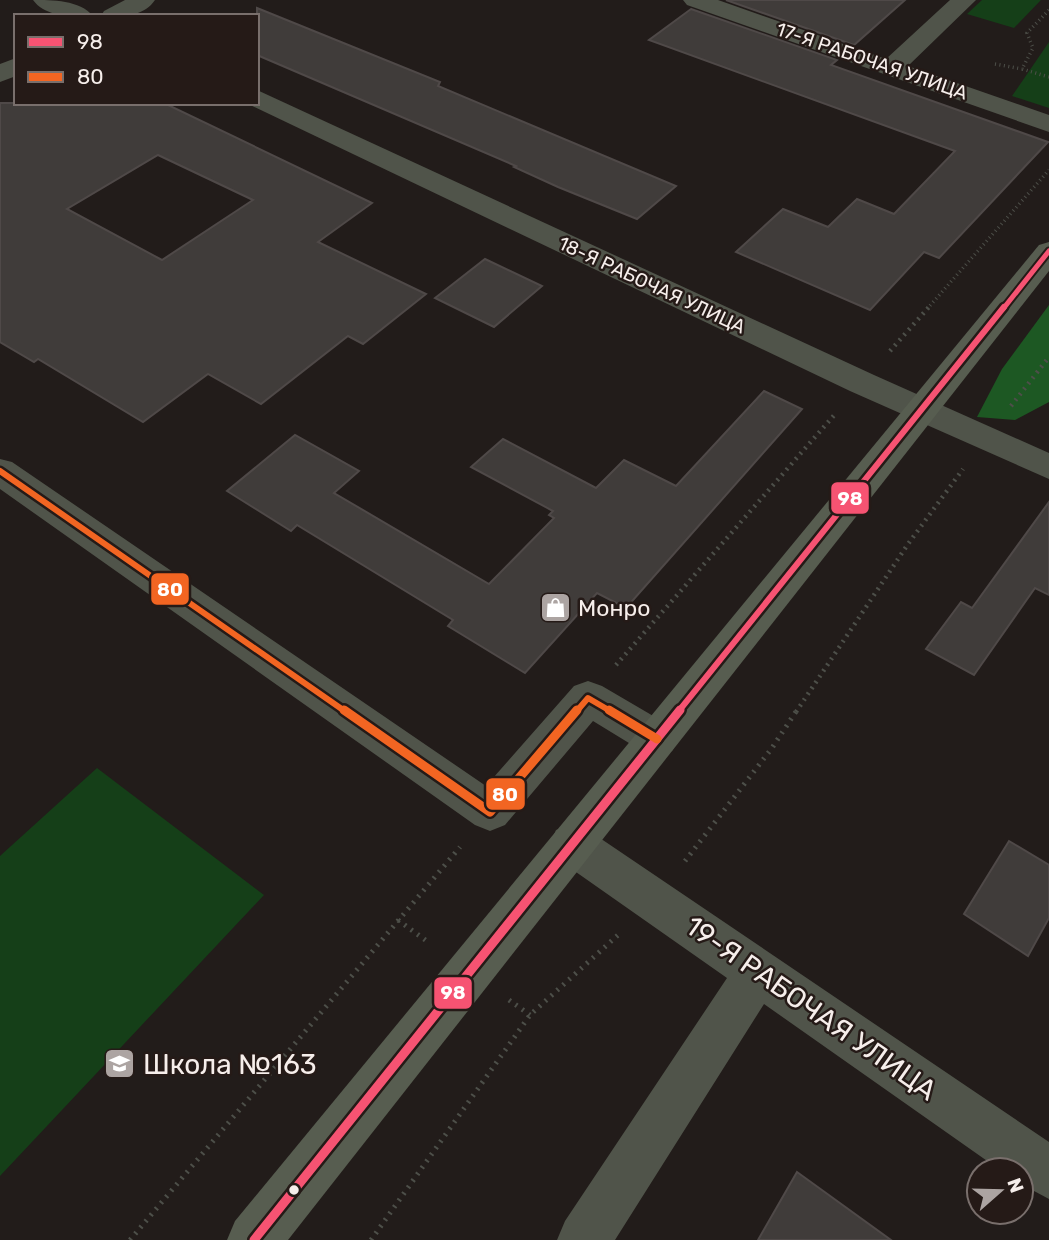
<svg xmlns="http://www.w3.org/2000/svg" width="1049" height="1240" viewBox="0 0 1049 1240" font-family="Rubik,sans-serif">
<rect width="100%" height="100%" fill="#221c1a"/>
<path fill="#153f18" d="M 982,0 L 1041,0 L 1014,28 L 967,14 Z
M 1049,42 L 1049,108 L 1012,96 Z
M 97,768 L 264,895 L 0,1176 L 0,856 Z"/>
<path fill="#1d5823" d="M 1049,305 L 1049,402 L 1015,420 L 977,417 L 1002,369 Z"/>
<path fill="#403c3a" stroke="#4f4948" stroke-width="2" fill-rule="evenodd" d="M 726,0 L 905,0 L 854,45 Z
M 257,8 L 440,82 L 438,86 L 676,186 L 637,219 L 558,187 L 514,167 L 516,166 L 257,55 Z
M 691,9 L 837,60 L 831,65 L 1048,142 L 939,258 L 924,252 L 870,310 L 736,252 L 783,209 L 828,227 L 857,199 L 894,214 L 955,151 L 649,40 Z
M 0,103 L 164,103 L 372,203 L 318,242 L 426,294 L 363,344 L 348,336 L 261,404 L 208,374 L 143,422 L 38,359 L 34,362 L 0,342 ZM 158,155 L 253,200 L 162,260 L 67,209 Z
M 485,259 L 542,286 L 494,327 L 435,298 Z
M 764,391 L 802,409 L 626,608 L 597,593 L 525,673 L 448,626 L 453,620 L 297,525 L 291,531 L 227,491 L 295,435 L 359,471 L 334,493 L 489,584 L 554,518 L 549,515 L 553,511 L 471,467 L 503,439 L 596,488 L 624,460 L 676,486 Z
M 1049,502 L 1049,595 L 1035,588 L 974,675 L 926,649 L 961,602 L 972,608 Z
M 1009,841 L 1049,865 L 1049,918 L 1028,956 L 964,914 Z
M 797,1172 L 891,1240 L 758,1240 Z"/>
<g fill="none" stroke-linecap="round" stroke-linejoin="round">
<path stroke="#4d4f49" stroke-width="3.5" stroke-dasharray="1 3.5" stroke-linecap="butt" d="M 1049,10 L 1027,33 L 1033,48 L 1022,69 L 1049,77
M 995,64 L 1022,69
M 927,309 L 1049,170"/>
<path stroke="#4d4f49" stroke-width="4.5" stroke-dasharray="2 5" stroke-linecap="butt" d="M 890,351 L 929,307
M 1011,406 L 1049,357
M 616,665 L 836,413
M 796,712 L 908,544 L 963,469"/>
<path stroke="#4d4f49" stroke-width="5" stroke-dasharray="2 6" stroke-linecap="butt" d="M 685,861 L 772,748 L 797,710
M 398,920 L 428,942
M 509,1000 L 530,1015
M 130,1240 L 460,847
M 371,1240 L 530,1015 L 618,935"/>
<path fill="#50544a" fill-rule="evenodd" d="M 33,0 C 52,0 80,0 93,16 C 73,16 46,18 33,0 Z
M 125,0 L 155,0 C 143,18 120,16 101,16 L 104,11 Z
M 683,0 L 718,0 L 886,59 L 950,0 L 976,0 L 908,66 L 1049,115 L 1049,132 L 687,5 Z
M 16,58 L 16,76 L 0,82 L 0,64 Z
M 257,90 L 874,375 L 1049,453 L 1049,479 L 850,391 L 248,104 L 257,103 Z
M 0,459 L 12,462 L 486,786 L 574,686 L 588,681 L 602,686 L 672,727 L 678,739 L 672,751 L 657,756 L 642,751 L 593,721 L 505,825 L 490,831 L 475,825 L 0,489 Z
M 572,824 L 588,830 L 1049,1142 L 1049,1199 L 1021,1184 L 1021,1170 L 1000,1170 L 764,1004 L 615,1240 L 557,1240 L 565,1221 L 727,978 L 556,858 L 550,844 L 556,830 Z"/>
<path fill="#575d50" fill-rule="evenodd" d="M 1049,242 L 1049,271 L 288,1240 L 227,1240 L 235,1221 L 1039,245 Z"/>
<defs>
<path id="bus-1-far2" d="M 1003,309 L 1049,251"/>
<path id="bus-1-far1" d="M 678,712 L 1004,307"/>
<path id="bus-1" d="M 254,1240 L 680,710"/>
<path id="bus-2-far1" d="M 0,471 L 346,712
M 576,712 L 588,698 L 612,712"/>
<path id="bus-2" d="M 344,710 L 490,812 L 577,710
M 609,710 L 657,739"/>
</defs>
<use href="#bus-1-far2" stroke="#251a17" stroke-width="9"/>
<use href="#bus-1-far1" stroke="#251a17" stroke-width="11"/>
<use href="#bus-1" stroke="#251a17" stroke-width="14"/>
<use href="#bus-2-far1" stroke="#251a17" stroke-width="11"/>
<use href="#bus-2" stroke="#251a17" stroke-width="14"/>
<use href="#bus-1-far2" stroke="#f65372" stroke-width="5"/>
<use href="#bus-1-far1" stroke="#f65372" stroke-width="6"/>
<use href="#bus-1" stroke="#f65372" stroke-width="9"/>
<use href="#bus-2-far1" stroke="#f26522" stroke-width="6"/>
<use href="#bus-2" stroke="#f26522" stroke-width="9"/>
</g>
<defs>
<symbol id="shop-square" viewBox="-11 -11 22 22"><rect x="-9" y="-9" width="18" height="18" rx="4" fill="#aca4a2" stroke="#251a17"/><path d="M-5-2.5h2.3a2.7 3.5 0 0 1 5.4 0H5L5.5 6h-11ZM-1.5-2.5h3a1.5 2.3 0 0 0-3 0Z" fill="#fff"/></symbol>
<symbol id="school-square" viewBox="-11 -11 22 22"><rect x="-9" y="-9" width="18" height="18" rx="4" fill="#aca4a2" stroke="#251a17"/><path d="M0-5L7-2L0 1L-7-2ZM-4 1L0 2.5L4 1V4Q0 6-4 4Z" fill="#fff"/></symbol>
</defs>
<g fill-rule="evenodd">
<use href="#shop-square" x="538" y="590" width="35" height="35"/>
<use href="#school-square" x="102" y="1046" width="35" height="35"/>
</g>
<circle fill="#f6eeeb" stroke="#251a17" stroke-width="2.5" cx="294" cy="1190" r="6"/>
<g text-anchor="middle" dominant-baseline="central" stroke-width="5" stroke-linejoin="round" paint-order="stroke">
<g font-size="19" fill="#f6eeeb" stroke="#251a17">
<text transform="translate(872 61) rotate(19)">17-Я РАБОЧАЯ УЛИЦА</text>
<text transform="translate(652 285) rotate(25)">18-Я РАБОЧАЯ УЛИЦА</text>
</g>
<g font-size="23" fill="#f6eeeb" stroke="#251a17" text-anchor="start">
<text x="578" y="608">Монро</text>
</g>
<g font-size="28" fill="#f6eeeb" stroke="#251a17">
<text transform="translate(811 1008) rotate(35)">19-Я РАБОЧАЯ УЛИЦА</text>
</g>
<g font-size="28" fill="#f6eeeb" stroke="#251a17" text-anchor="start">
<text x="143" y="1064">Школа №163</text>
</g>
</g>
<g stroke="#251a17" stroke-width="2.5">
<rect x="830" y="481" width="40" height="34" rx="7" fill="#f65372"/>
<rect x="150" y="572" width="40" height="34" rx="7" fill="#f26522"/>
<rect x="485" y="777" width="41" height="34" rx="7" fill="#f26522"/>
<rect x="433" y="976" width="40" height="34" rx="7" fill="#f65372"/>
</g>
<g font-size="19" text-anchor="middle" font-weight="bold" fill="#fff">
<text x="850" y="505">98</text>
<text x="170" y="596">80</text>
<text x="505" y="801">80</text>
<text x="453" y="999">98</text>
</g>
<rect x="14" y="14" width="245" height="91" fill="#251a17" stroke="#796f6c" stroke-width="2"/>
<rect x="28" y="37" width="35" height="10" fill="#f65372" stroke="#796f6c" stroke-width="2"/>
<text x="77" y="49" font-size="21" fill="#f6eeeb">98</text>
<rect x="28" y="72" width="35" height="10" fill="#f26522" stroke="#796f6c" stroke-width="2"/>
<text x="77" y="84" font-size="21" fill="#f6eeeb">80</text>
<g transform="translate(1000 1191) rotate(70)"><circle r="33" fill="#251a17" stroke="#796f6c" stroke-width="2"/>
<path d="M0-5L12 26L0 18L-12 26Z" fill="#aca4a2"/>
<text y="-10" font-size="19" font-weight="bold" text-anchor="middle" fill="#f6eeeb">N</text>
</g>
</svg>
